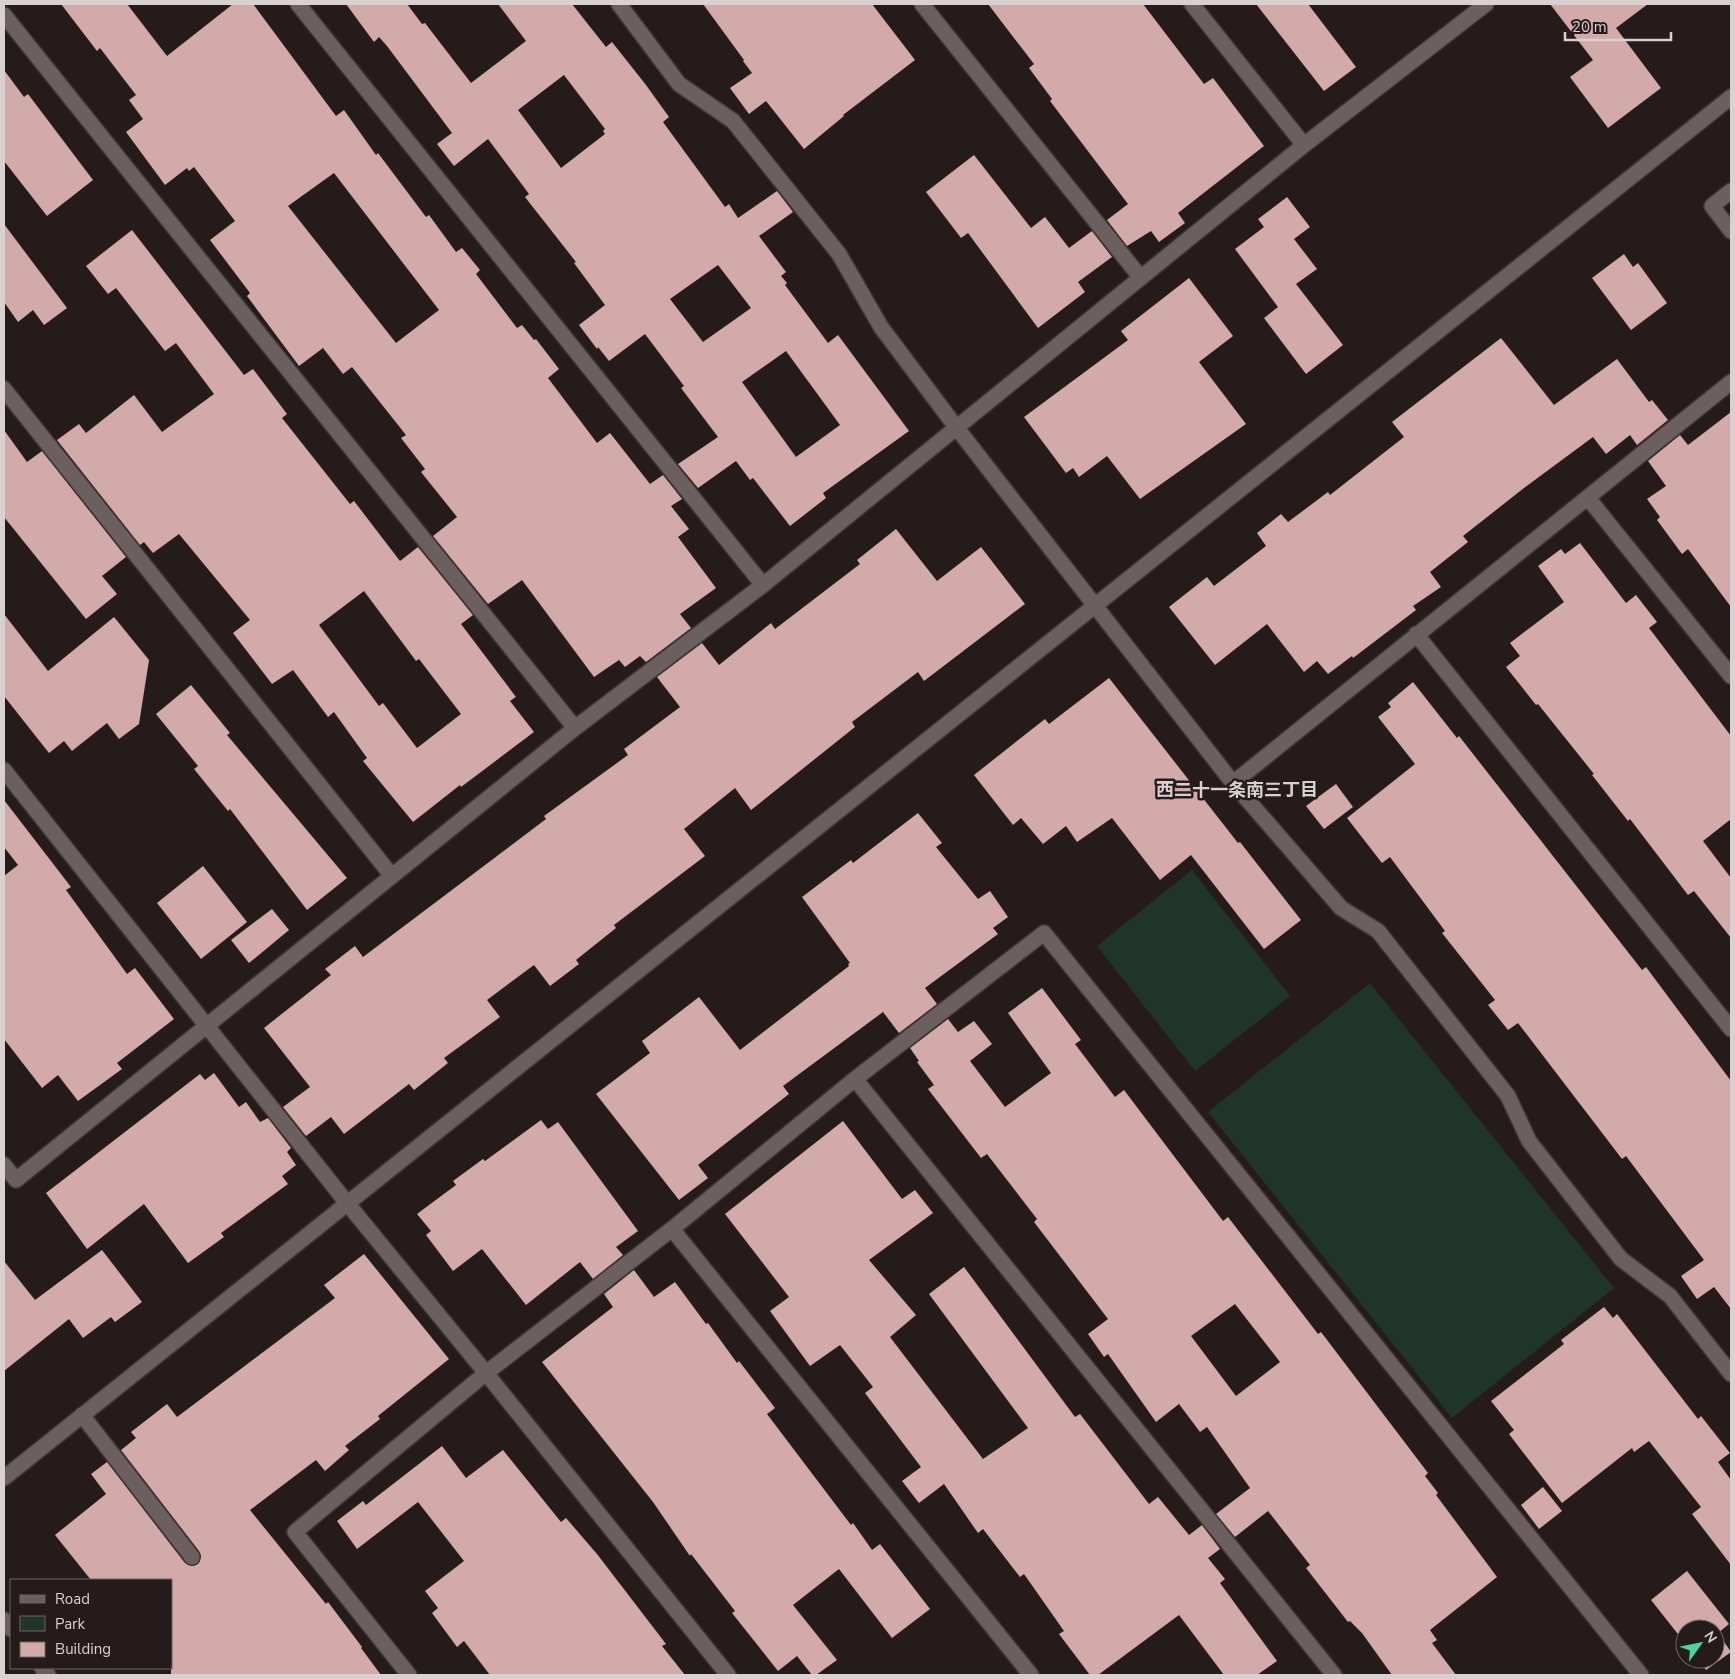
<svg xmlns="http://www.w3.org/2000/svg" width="1735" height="1679" viewBox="0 0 1735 1679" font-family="'Nunito Sans','Noto Sans JP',sans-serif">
<rect width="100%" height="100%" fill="#261b1b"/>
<path fill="#20352a" d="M 1192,870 L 1290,996 L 1195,1071 L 1097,946 Z
M 1370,983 L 1614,1288 L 1452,1418 L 1208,1112 Z"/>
<path fill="#d3aaaa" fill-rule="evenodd" d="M 61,4 L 127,4 L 167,56 L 233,4 L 253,4 L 336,116 L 344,110 L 376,155 L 378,153 L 426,217 L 429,215 L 456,252 L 462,248 L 480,270 L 476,274 L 517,328 L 522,325 L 534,340 L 536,339 L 559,369 L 548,378 L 597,443 L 610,433 L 650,484 L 663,475 L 682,499 L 671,506 L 689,529 L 678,537 L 716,588 L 680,614 L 691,628 L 646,662 L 640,656 L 625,667 L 619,660 L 594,677 L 522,580 L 488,604 L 433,536 L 457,517 L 421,472 L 425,469 L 401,438 L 406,435 L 352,367 L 343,374 L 323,348 L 299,366 L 247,296 L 250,293 L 210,240 L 235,221 L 194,167 L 189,171 L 187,168 L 165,185 L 126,132 L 143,119 L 129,100 L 136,95 L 100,48 L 97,51 ZM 334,173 L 439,310 L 396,343 L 288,206 Z
M 346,4 L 407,4 L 422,24 L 425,23 L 471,83 L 526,41 L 498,4 L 572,4 L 606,47 L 612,42 L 646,85 L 669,117 L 663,122 L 725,207 L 729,204 L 738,218 L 777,191 L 793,212 L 759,236 L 786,272 L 781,276 L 787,283 L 785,285 L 828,343 L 838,335 L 909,431 L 823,493 L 826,498 L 790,526 L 753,478 L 750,480 L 736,461 L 698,488 L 678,464 L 718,437 L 681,388 L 684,386 L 645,334 L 609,361 L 598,347 L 597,349 L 579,325 L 605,305 L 574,263 L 576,262 L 525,197 L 529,194 L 488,139 L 454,166 L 437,144 L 452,133 L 387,46 L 379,37 L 374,42 ZM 564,75 L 605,129 L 603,131 L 605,134 L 561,168 L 518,110 ZM 718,265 L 751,308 L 703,342 L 670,299 ZM 786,351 L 840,425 L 796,457 L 742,382 Z
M 703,4 L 872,4 L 915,60 L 843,115 L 844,116 L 804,149 L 766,101 L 749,114 L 730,88 L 752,73 L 743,61 L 744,60 Z
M 988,4 L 1143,4 L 1204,84 L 1213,78 L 1264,146 L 1178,213 L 1185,223 L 1159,242 L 1151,231 L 1127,246 L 1107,220 L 1128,204 L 1050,101 L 1052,99 L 1029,68 L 1034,64 Z
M 1256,4 L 1308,4 L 1356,67 L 1324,91 Z
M 1550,4 L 1648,4 L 1616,28 L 1661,88 L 1608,128 L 1570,77 L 1593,60 Z
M 4,70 L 24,97 L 28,94 L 93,180 L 47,216 L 4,161 Z
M 974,155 L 1031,228 L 1045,217 L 1069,248 L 1092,231 L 1112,257 L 1078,282 L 1085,292 L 1038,328 L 968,233 L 961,238 L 926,192 Z
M 1287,197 L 1310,227 L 1294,239 L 1317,269 L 1296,284 L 1343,345 L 1306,374 L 1264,318 L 1278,307 L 1235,249 L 1264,227 L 1258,219 Z
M 4,224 L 67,308 L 44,325 L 33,310 L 18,322 L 4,302 Z
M 132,230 L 244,375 L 253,369 L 287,414 L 282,418 L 350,504 L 354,501 L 400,561 L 418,547 L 473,615 L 461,624 L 516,697 L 510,701 L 534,732 L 461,787 L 460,785 L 413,822 L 363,761 L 367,758 L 334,712 L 328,717 L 293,670 L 272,684 L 233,633 L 250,620 L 179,534 L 153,553 L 144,542 L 140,545 L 57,440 L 79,424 L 86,433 L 134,395 L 162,432 L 214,394 L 176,343 L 165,351 L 116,288 L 108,294 L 86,266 ZM 364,591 L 416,661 L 419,659 L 461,714 L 417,748 L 383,703 L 379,706 L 319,625 Z
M 1624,254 L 1633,267 L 1638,263 L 1667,303 L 1631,330 L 1592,278 Z
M 1189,278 L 1233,336 L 1199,362 L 1246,424 L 1140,499 L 1107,456 L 1079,477 L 1073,468 L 1066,473 L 1024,417 L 1128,340 L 1121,331 Z
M 1501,338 L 1554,405 L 1617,359 L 1649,402 L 1652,400 L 1668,420 L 1637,445 L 1630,435 L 1606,454 L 1593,437 L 1524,488 L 1463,536 L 1468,542 L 1430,572 L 1441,587 L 1413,606 L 1416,610 L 1353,658 L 1352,656 L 1328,674 L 1317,661 L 1304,672 L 1267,624 L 1215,665 L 1169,607 L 1207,577 L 1214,586 L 1266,546 L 1257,533 L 1281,514 L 1288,522 L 1328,492 L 1330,495 L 1404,437 L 1392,422 Z
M 1731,412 L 1731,607 L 1688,549 L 1682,554 L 1657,520 L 1660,517 L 1647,499 L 1666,486 L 1648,461 L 1680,435 L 1688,445 Z
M 4,430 L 27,462 L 42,451 L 126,557 L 102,576 L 117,594 L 86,619 L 4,517 Z
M 896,529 L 937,581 L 981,547 L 1025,604 L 924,681 L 918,672 L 852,722 L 855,727 L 751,810 L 735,788 L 684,829 L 705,856 L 614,925 L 616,928 L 576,960 L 579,964 L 550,986 L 534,965 L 487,1000 L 500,1017 L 444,1058 L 448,1063 L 414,1090 L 409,1084 L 344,1134 L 331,1117 L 306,1136 L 283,1107 L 310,1087 L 264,1028 L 331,975 L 325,969 L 355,946 L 363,957 L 546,819 L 544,816 L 628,755 L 624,749 L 680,707 L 657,677 L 702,643 L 719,665 L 771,623 L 775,629 L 860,564 L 857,560 Z
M 1580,543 L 1626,603 L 1636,595 L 1657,622 L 1649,628 L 1731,736 L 1731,819 L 1703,841 L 1731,878 L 1731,938 L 1694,891 L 1688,895 L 1630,819 L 1628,821 L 1592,775 L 1594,774 L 1538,704 L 1536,705 L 1506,667 L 1520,656 L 1510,643 L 1564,602 L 1538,566 L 1561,549 L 1565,554 Z
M 4,614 L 48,671 L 114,617 L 149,660 L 139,724 L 119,739 L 107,723 L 72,751 L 64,741 L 49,753 L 4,696 Z
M 1109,678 L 1238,843 L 1240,842 L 1301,920 L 1264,949 L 1191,855 L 1160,880 L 1112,818 L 1077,842 L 1066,826 L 1043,844 L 1021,818 L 1013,825 L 974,775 L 1045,719 L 1049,724 Z
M 1413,682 L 1457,738 L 1459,736 L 1642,970 L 1646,967 L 1731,1081 L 1731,1309 L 1714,1287 L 1697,1299 L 1681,1276 L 1704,1260 L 1626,1156 L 1622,1159 L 1518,1023 L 1508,1030 L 1488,1005 L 1495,1000 L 1442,933 L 1445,931 L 1390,857 L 1382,863 L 1347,818 L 1415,764 L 1378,717 L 1391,707 L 1388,703 Z
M 191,685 L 230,733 L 227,735 L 347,878 L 307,910 L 230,809 L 228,811 L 194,769 L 198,766 L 156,714 Z
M 1336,784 L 1353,807 L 1324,829 L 1306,806 Z
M 4,800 L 71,887 L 66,890 L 127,974 L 135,968 L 174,1019 L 117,1063 L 122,1069 L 78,1101 L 58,1075 L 42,1088 L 4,1039 L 4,876 L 18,865 L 4,847 Z
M 918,813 L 942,843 L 936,847 L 978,899 L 990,891 L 1008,917 L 993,928 L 998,934 L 925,988 L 937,1004 L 899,1033 L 883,1012 L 783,1086 L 789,1094 L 698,1165 L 708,1178 L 679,1200 L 596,1094 L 650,1053 L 642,1041 L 699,997 L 740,1050 L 849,966 L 848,964 L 850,963 L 802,897 L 851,860 L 853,863 Z
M 203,866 L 247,922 L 201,959 L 157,903 Z
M 272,909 L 289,930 L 249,963 L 231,940 Z
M 1042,988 L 1081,1040 L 1075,1044 L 1115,1097 L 1124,1090 L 1223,1221 L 1228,1217 L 1318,1334 L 1321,1332 L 1428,1473 L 1425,1476 L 1438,1493 L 1436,1495 L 1497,1577 L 1430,1630 L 1437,1640 L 1432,1643 L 1456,1675 L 1392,1675 L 1362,1633 L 1350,1621 L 1348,1622 L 1306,1568 L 1310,1565 L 1268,1511 L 1235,1537 L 1216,1514 L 1250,1488 L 1207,1427 L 1200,1432 L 1179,1404 L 1156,1422 L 1108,1354 L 1104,1357 L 1088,1334 L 1108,1319 L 1034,1222 L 1037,1219 L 987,1154 L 981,1158 L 928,1089 L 934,1085 L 917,1062 L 919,1061 L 910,1048 L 948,1019 L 958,1032 L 974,1021 L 992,1044 L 970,1061 L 1005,1107 L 1051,1073 L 1008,1013 ZM 1235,1304 L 1280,1362 L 1236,1396 L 1191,1336 Z
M 214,1073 L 239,1107 L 246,1102 L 260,1122 L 268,1118 L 291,1148 L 287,1152 L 296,1165 L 282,1176 L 288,1184 L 221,1233 L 224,1237 L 188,1263 L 144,1204 L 87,1249 L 46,1193 L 200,1074 L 205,1080 Z
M 541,1120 L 548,1129 L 558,1122 L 638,1231 L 616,1247 L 623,1255 L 593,1279 L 580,1262 L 526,1305 L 482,1249 L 453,1271 L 426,1235 L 431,1231 L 417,1214 L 456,1185 L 453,1181 L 483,1159 L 485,1161 Z
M 843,1121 L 902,1199 L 915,1190 L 933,1213 L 869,1260 L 916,1315 L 890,1337 L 983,1459 L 1028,1428 L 929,1294 L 964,1267 L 1075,1417 L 1080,1414 L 1149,1504 L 1158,1497 L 1189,1535 L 1202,1525 L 1220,1549 L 1208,1558 L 1225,1579 L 1220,1583 L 1277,1661 L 1257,1675 L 1224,1675 L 1179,1615 L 1098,1675 L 1090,1675 L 1059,1634 L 1064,1631 L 1024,1574 L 1020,1577 L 983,1529 L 978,1533 L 944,1484 L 919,1503 L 902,1481 L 921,1467 L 865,1393 L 873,1387 L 840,1345 L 810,1366 L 770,1311 L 789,1297 L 725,1214 Z
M 102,1250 L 142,1302 L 115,1322 L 111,1317 L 83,1338 L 69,1319 L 4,1371 L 4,1261 L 35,1300 Z
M 364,1254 L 449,1359 L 378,1416 L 380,1419 L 345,1446 L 349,1450 L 325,1471 L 316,1460 L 250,1510 L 326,1604 L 328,1602 L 362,1647 L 361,1648 L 381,1675 L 171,1675 L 171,1580 L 91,1580 L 55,1535 L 106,1494 L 91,1474 L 107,1462 L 185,1563 L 193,1566 L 198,1564 L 201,1556 L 199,1551 L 121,1450 L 136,1438 L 131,1432 L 167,1404 L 177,1417 L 335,1298 L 324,1285 Z
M 634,1270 L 654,1297 L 675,1282 L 706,1324 L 708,1323 L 737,1363 L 739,1361 L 775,1408 L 767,1414 L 851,1525 L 853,1523 L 872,1550 L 880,1544 L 930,1609 L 892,1638 L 839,1569 L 793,1605 L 837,1660 L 816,1675 L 812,1675 L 797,1656 L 778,1671 L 732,1613 L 735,1611 L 691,1554 L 690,1556 L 653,1502 L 542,1362 L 613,1307 L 604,1294 Z
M 1604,1307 L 1613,1318 L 1617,1314 L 1698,1419 L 1701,1416 L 1730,1453 L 1718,1462 L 1731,1480 L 1731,1565 L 1692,1514 L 1701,1507 L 1649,1441 L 1634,1452 L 1632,1448 L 1562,1503 L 1509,1434 L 1514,1430 L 1491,1401 L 1564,1344 L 1561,1340 Z
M 442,1446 L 466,1478 L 503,1450 L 561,1522 L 566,1518 L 597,1554 L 666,1644 L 662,1646 L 685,1675 L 490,1675 L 464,1641 L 457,1647 L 432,1613 L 438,1608 L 425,1591 L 464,1561 L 418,1502 L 357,1549 L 337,1521 L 363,1501 L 366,1505 Z
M 1543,1487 L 1562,1511 L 1539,1529 L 1521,1505 Z
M 1687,1571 L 1729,1624 L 1718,1633 L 1731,1652 L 1706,1670 L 1698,1659 L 1715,1659 L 1715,1629 L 1685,1629 L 1685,1643 L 1651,1600 Z"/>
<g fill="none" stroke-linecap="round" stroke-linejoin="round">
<defs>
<path id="minor" d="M 298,4 L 763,585
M 619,4 L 679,84 L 733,121 L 839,254 L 881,327 L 956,427 L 1233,783 L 1341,908 L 1378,931 L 1508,1096 L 1529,1141 L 1621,1259 L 1670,1296 L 1731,1374
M 922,4 L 1141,278
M 1192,4 L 1304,145
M 4,15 L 575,728
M 1731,191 L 1712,206 L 1731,231
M 4,389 L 392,876
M 1588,498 L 1731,676
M 1416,634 L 1731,1029
M 4,770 L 347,1203 L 486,1373 L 728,1675
M 1233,783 L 1731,382
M 855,1079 L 1334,1675
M 4,1165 L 16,1180 L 575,728 L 763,585 L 1304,145 L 1486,4
M 672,1229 L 1031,1675
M 82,1415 L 192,1557
M 4,1478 L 1731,97
M 4,1620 L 11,1629
M 42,1668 L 48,1675
M 409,1675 L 295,1532 L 486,1373 L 672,1229 L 855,1079 L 1044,933 L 1641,1675"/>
</defs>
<use href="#minor" stroke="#3f3737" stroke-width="18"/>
<use href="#minor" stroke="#6c5f5f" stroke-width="15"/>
</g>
<g text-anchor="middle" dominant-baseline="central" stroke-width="5" stroke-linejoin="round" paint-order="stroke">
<g font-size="18" font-weight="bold" fill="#d9d1d1" stroke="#261b1b">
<text x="1237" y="790">西二十一条南三丁目</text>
</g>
</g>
<rect width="1735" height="1679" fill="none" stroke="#d9d1d1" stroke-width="10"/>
<rect x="10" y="1579" width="162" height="90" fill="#261b1b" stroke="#6e6464"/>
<rect x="20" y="1595" width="25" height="8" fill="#6c5f5f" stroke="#6e6464"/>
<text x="55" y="1604" font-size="15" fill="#d9d1d1">Road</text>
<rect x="20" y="1616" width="25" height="15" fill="#20352a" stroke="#6e6464"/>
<text x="55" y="1629" font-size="15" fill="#d9d1d1">Park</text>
<rect x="20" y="1642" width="25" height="15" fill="#d3aaaa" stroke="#6e6464"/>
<text x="55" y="1654" font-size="15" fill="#d9d1d1">Building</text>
<g transform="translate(1700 1644) rotate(57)"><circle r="24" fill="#261b1b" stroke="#6e6464"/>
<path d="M0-4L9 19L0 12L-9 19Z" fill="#4ed399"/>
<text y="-8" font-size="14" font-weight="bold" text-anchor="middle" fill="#d9d1d1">N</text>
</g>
<path d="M1565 32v8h106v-8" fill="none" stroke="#d9d1d1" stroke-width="2.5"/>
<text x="1572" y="32" font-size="15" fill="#d9d1d1" stroke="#261b1b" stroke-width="4" paint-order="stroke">20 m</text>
</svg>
